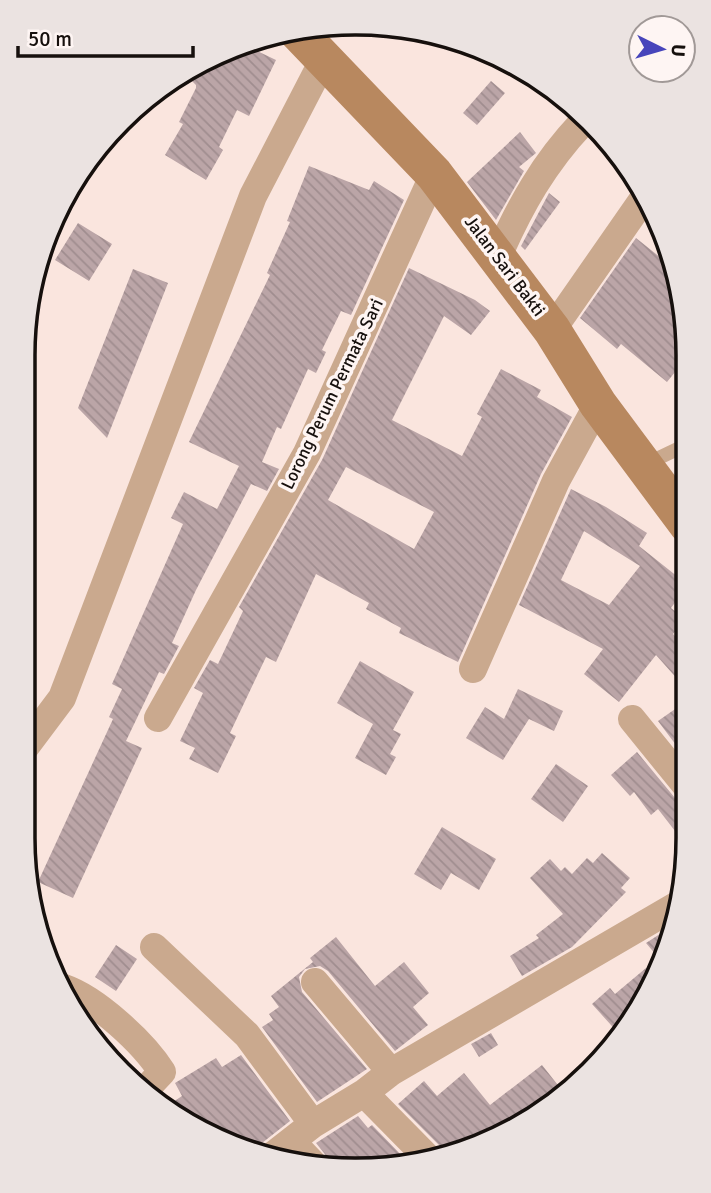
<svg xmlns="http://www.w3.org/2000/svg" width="711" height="1193" viewBox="0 0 711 1193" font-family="Signika,sans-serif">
<defs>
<pattern id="building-back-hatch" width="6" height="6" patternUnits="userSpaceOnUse" patternTransform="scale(1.75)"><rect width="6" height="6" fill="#bba5a7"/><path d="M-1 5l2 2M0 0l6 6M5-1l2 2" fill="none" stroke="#a08d8f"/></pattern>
</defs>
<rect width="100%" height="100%" fill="#fae5de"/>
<path fill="url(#building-back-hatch)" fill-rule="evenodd" d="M 249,47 L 276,60 L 249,116 L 237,110 L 219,147 L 223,150 L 206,180 L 165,155 L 183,124 L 179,122 L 196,88 L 196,85 L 184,73 Z
M 491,81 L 505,93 L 477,125 L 463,113 Z
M 520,132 L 536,153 L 519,167 L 524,171 L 496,220 L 467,182 Z
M 309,166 L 369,190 L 374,181 L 404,200 L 351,315 L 341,311 L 322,350 L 326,352 L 316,373 L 308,369 L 281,429 L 277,427 L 262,462 L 279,469 L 267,491 L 251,484 L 196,590 L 172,643 L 179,646 L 164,674 L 159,672 L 126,741 L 142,748 L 73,898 L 38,882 L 113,719 L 109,717 L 122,689 L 112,684 L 183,524 L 171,518 L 184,492 L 217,509 L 239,466 L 189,442 L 270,275 L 267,273 L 290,222 L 287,221 Z
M 549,193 L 560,202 L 525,250 L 521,246 Z
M 78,223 L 112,244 L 89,281 L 55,260 Z
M 636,238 L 666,262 L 688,333 L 688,356 L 667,382 L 621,344 L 617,349 L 580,318 Z
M 409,268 L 475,300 L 490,311 L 471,335 L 444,316 L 392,420 L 462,456 L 482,417 L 477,414 L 501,369 L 541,390 L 537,397 L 572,417 L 541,474 L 458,662 L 399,633 L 401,628 L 366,609 L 369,603 L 316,574 L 276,662 L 266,657 L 230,733 L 236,736 L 218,773 L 189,759 L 195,748 L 180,741 L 203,693 L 194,688 L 210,660 L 218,664 L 243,611 L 239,607 L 322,460 ZM 346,467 L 434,512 L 414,549 L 328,500 Z
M 133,269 L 168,283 L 107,438 L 78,408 Z
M 571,489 L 606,507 L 647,533 L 639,546 L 688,585 L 671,608 L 685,619 L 673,634 L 688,650 L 688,691 L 656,655 L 619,702 L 584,674 L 603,649 L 519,605 ZM 584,531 L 640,566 L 609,605 L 561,580 Z
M 360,661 L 414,692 L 393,730 L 401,734 L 390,754 L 396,757 L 386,775 L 355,758 L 373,724 L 337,703 Z
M 518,689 L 563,711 L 554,731 L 529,719 L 503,760 L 466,738 L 485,707 L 504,719 Z
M 688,700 L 688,761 L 658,721 Z
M 637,752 L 675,798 L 688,804 L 688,821 L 675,831 L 658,809 L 651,815 L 634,792 L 630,796 L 611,775 Z
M 556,764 L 588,786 L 563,822 L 531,799 Z
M 442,827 L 496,859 L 479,890 L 451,873 L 441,890 L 414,874 Z
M 602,853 L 630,878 L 621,888 L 626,892 L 572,947 L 522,976 L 510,956 L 539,938 L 536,935 L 563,914 L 530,878 L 550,859 L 561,871 L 565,867 L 572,874 L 587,858 L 593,863 Z
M 663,932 L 671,942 L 662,962 L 646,943 Z
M 336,937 L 375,986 L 404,962 L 429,993 L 413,1007 L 428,1025 L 395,1051 L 328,971 L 320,966 L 305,969 L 299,977 L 302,992 L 367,1069 L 317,1102 L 262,1027 L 273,1020 L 269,1014 L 279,1007 L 271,996 L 313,962 L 310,958 Z
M 116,945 L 137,959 L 116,991 L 95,977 Z
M 646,968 L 655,977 L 632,1023 L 620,1035 L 592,1004 L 610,988 L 615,994 Z
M 491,1033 L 498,1045 L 479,1057 L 471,1044 Z
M 241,1055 L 290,1121 L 262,1143 L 256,1154 L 164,1108 L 182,1096 L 175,1083 L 216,1058 L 222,1067 Z
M 542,1065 L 565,1094 L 558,1102 L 462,1153 L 444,1156 L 440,1146 L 398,1104 L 424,1081 L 437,1096 L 464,1073 L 490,1105 Z
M 358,1116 L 368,1128 L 372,1125 L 408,1162 L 355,1170 L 328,1166 L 328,1158 L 316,1143 Z"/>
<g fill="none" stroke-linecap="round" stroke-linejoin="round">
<path stroke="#caa98e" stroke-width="14" d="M 644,465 L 688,444"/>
<path stroke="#caa98e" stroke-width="28" d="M 498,256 C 520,206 544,163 582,123
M 552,330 L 646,195
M 473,669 L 556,481 L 598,404
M 158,718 L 307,453 L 434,174
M 632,719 L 688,788
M 23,750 L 62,698 L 253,196 L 325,57
M 154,947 L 247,1035 L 313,1124
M 315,982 L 391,1072
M 64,988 C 96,999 144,1043 162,1072 L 145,1090
M 364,1093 L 428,1158
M 292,1142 L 312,1163
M 272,1156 L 313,1124 L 364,1093 L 391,1072 L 679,904"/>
<path stroke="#b8885f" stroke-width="38" d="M 295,29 L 434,174 L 552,330 L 598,404 L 688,525"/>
</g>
<g text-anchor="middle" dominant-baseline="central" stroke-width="7" stroke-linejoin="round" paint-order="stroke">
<g font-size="18" fill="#16100d" stroke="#fef5f3">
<text transform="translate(505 266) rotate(53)">Jalan Sari Bakti</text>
<text transform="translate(332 394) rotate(-64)">Lorong Perum Permata Sari</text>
</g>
</g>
<path d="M0 0H711V1193H0ZM355 35H356A320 320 0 0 1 676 355V838A320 320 0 0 1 356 1158H355A320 320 0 0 1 35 838V355A320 320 0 0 1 355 35Z" fill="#ebe3e1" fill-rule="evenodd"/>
<path fill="none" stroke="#16100d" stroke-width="3.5" d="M355 35H356A320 320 0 0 1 676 355V838A320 320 0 0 1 356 1158H355A320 320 0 0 1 35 838V355A320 320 0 0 1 355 35Z"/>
<g transform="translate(662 49) rotate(95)"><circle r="33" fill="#fef5f3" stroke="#a19997" stroke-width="2"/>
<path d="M0-5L12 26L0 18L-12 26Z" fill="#4745bb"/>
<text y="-10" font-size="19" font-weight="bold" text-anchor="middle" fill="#16100d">U</text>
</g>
<path d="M18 46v10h175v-10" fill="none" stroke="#16100d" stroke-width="3.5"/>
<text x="28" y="46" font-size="21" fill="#16100d" stroke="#fef5f3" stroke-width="5" paint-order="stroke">50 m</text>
</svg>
